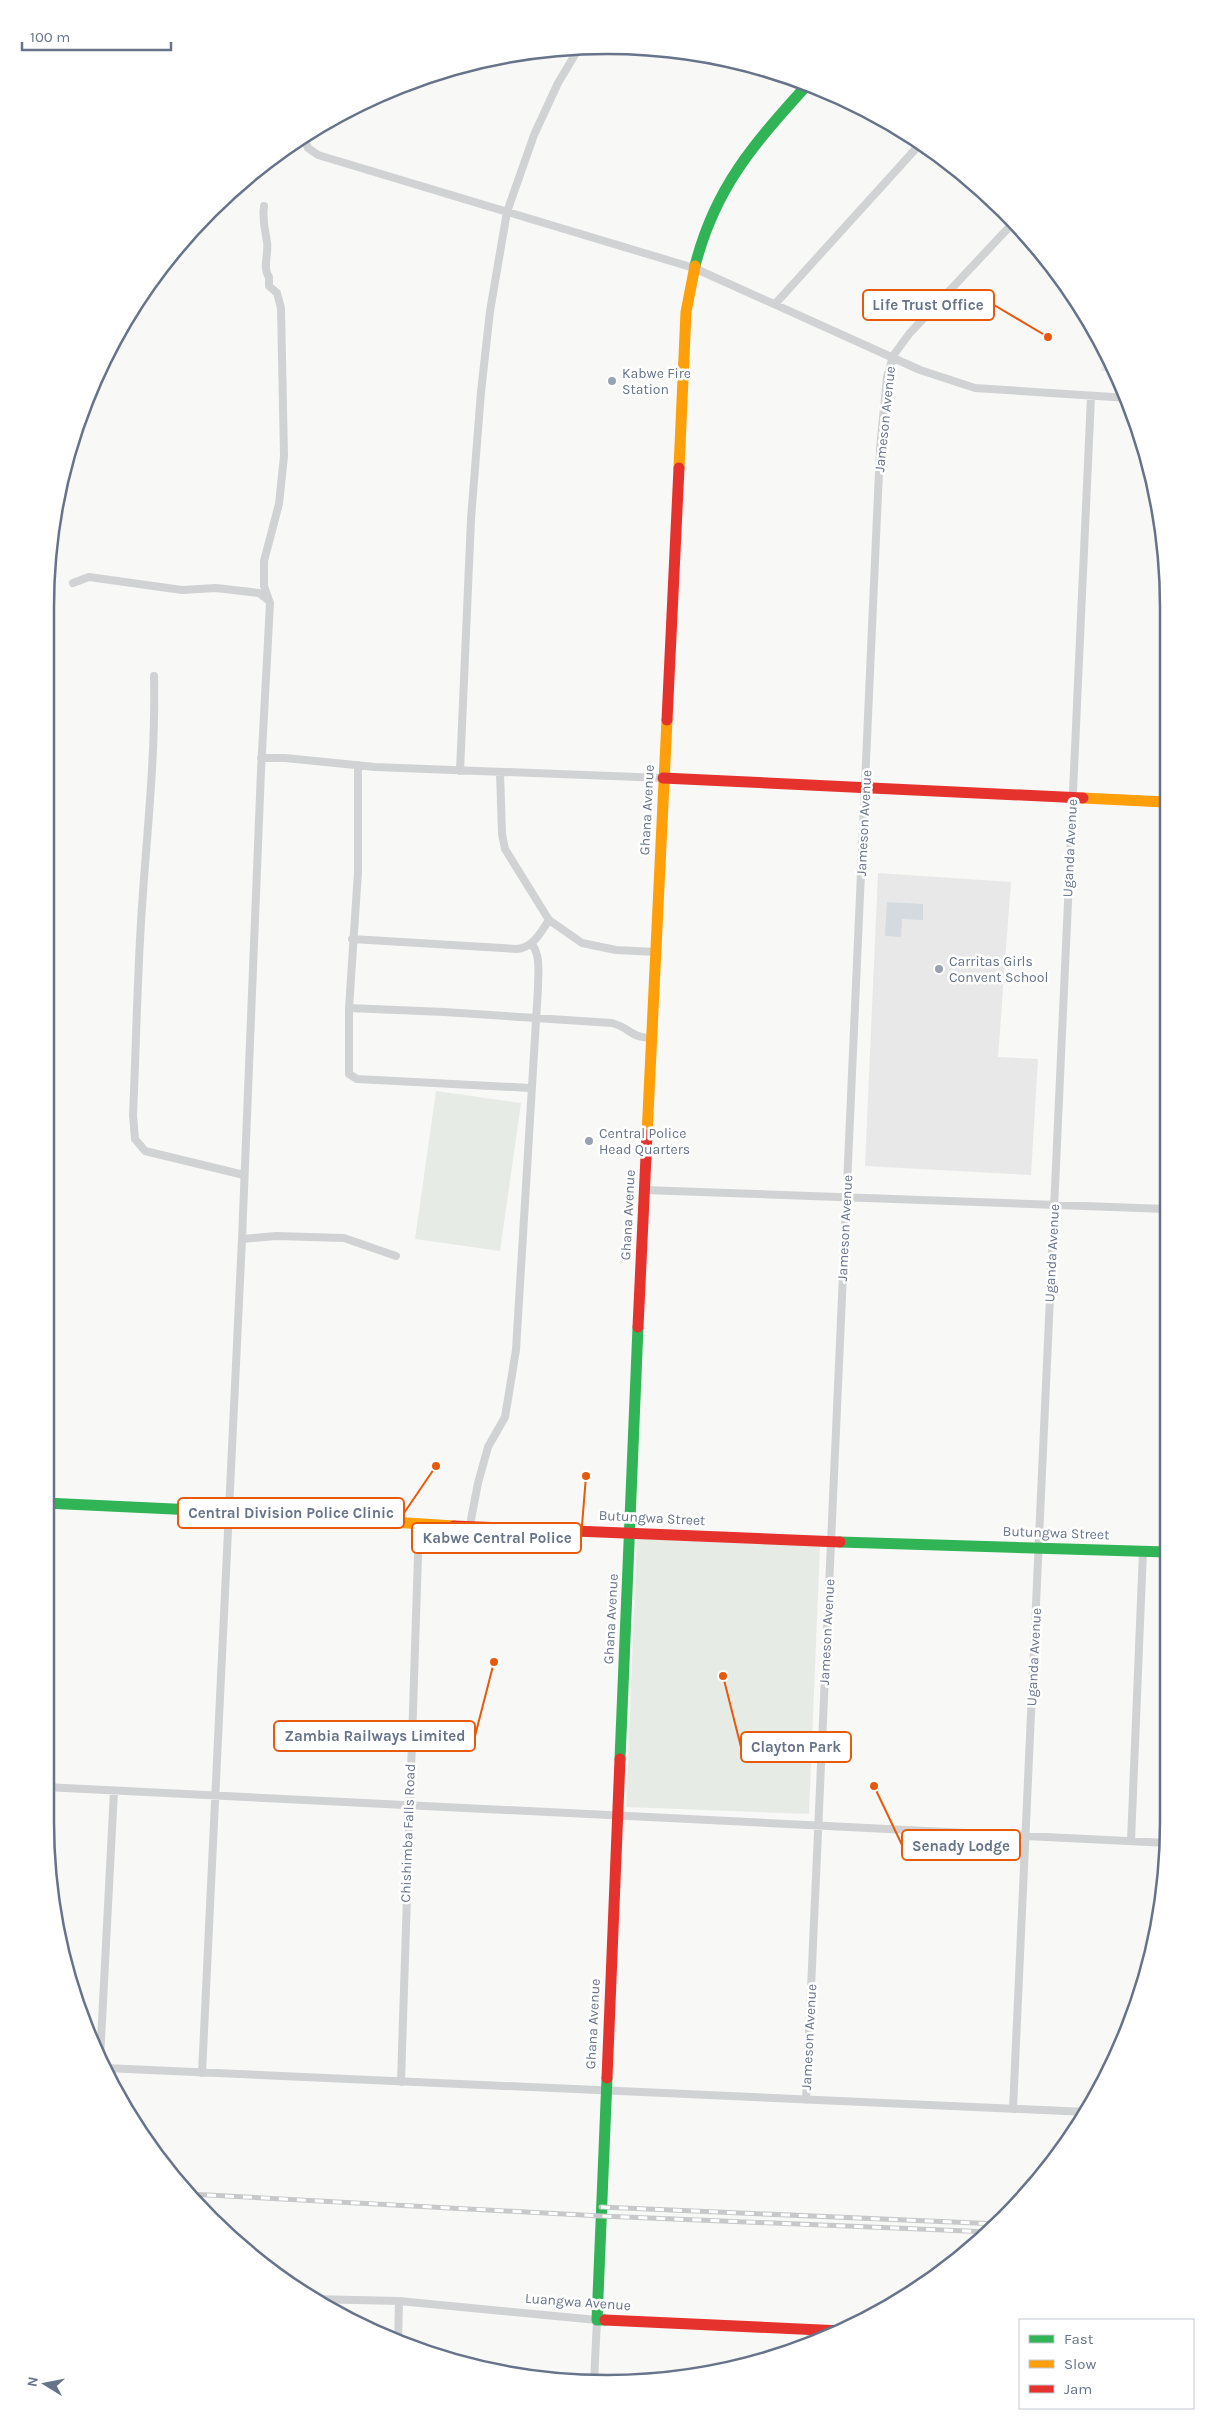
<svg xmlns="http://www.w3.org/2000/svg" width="1214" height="2429" viewBox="0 0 1214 2429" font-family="Karla,sans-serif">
<rect width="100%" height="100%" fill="#f8f8f7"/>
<path fill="#e8e8e9" d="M 1105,355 L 1114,371 L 1101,371 Z
M 878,873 L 1011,882 L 998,1057 L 1038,1059 L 1031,1175 L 865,1166 Z"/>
<path fill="#e7ebe5" d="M 436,1091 L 521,1103 L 500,1251 L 415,1239 Z
M 637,1539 L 820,1546 L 809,1814 L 626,1807 Z"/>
<path fill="#d4dade" d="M 887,902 L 923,904 L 923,920 L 902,919 L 901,937 L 885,936 Z"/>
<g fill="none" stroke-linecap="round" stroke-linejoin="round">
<path stroke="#d1d2d3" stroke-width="8" d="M 303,137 L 308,148 L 318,155 L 694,268 L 920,370 L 975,388 L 1128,398
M 776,303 L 921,143
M 73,583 L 89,577 L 182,590 L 216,588 L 259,593 L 269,601
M 154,676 C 156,758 146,839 141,922 C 137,986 136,1050 133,1115 L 135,1139 L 145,1151 L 244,1175
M 261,758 L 285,758 L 375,767 L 663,778
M 358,765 L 358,872 L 349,1008 L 349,1074 L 357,1079 L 531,1088
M 460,771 L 471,519 L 481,392 L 490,311 L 507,212 L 534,135 L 558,83 L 579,48
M 500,772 L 502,834 L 505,849 L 549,920 L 582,943 L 616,950 L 656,952
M 352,939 L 517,949 C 534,947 540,933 549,920
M 349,1008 L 444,1012 L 612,1023 C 631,1028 630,1038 652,1038
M 644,1190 L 1166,1209
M 242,1239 L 276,1236 L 344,1238 L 396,1256
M 470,1525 L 478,1483 L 488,1447 L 505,1417 L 516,1350 L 538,988 C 538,972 541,957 532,944
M 45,1787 L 1168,1843
M 1131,1841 L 1143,1551
M 100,2059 L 114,1791
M 105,2068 L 1087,2112
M 202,2073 L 242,1239 L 261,771 L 270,603 L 264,586 L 264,561 L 279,504 L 284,456 L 281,308 L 277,293 L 269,286 L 269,277 C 262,268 269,253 267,242 C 265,229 262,220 264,206
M 401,2082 L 419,1524
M 806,2100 L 880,449 L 887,377 L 893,356 L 909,334 L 1012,224
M 1013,2109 L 1091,397
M 312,2299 L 399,2301 L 597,2320 L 594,2382
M 398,2343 L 399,2301
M 810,2343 L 811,2329"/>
<path stroke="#30b455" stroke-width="11" d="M 695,266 C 715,187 754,144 807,85
M 45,1503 L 237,1512
M 840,1542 L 1167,1552
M 620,1759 L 638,1327
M 605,2320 L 597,2320 L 607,2078"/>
<path stroke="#ff9f0a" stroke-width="11" d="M 679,468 L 686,312 L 695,266
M 1083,798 L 1165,802
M 647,1135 L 667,720
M 237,1512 L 454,1526"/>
<path stroke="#e5322d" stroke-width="11" d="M 667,720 L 679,468
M 663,778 L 1083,798
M 638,1327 L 647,1135
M 454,1526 L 840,1542
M 607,2078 L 620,1759
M 605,2320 L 842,2331"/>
<defs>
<path id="rail" d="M 189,2194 L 601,2216 L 991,2232
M 601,2207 L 999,2224"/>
</defs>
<use href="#rail" stroke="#c7c8c9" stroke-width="5"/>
<use href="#rail" stroke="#fff" stroke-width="3" stroke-dasharray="9" stroke-linecap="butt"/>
</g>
<g fill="#99a2b0" stroke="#fff" stroke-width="2">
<circle cx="612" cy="381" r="5"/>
<circle cx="939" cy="969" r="5"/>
<circle cx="589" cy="1141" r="5"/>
</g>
<g text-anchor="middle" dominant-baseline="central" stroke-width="5" stroke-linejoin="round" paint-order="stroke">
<g font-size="14" fill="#667389" stroke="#fff" text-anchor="start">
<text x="622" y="373">Kabwe Fire<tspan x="622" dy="16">Station</tspan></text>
<text x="949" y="961">Carritas Girls<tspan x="949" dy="16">Convent School</tspan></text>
<text x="599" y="1133">Central Police<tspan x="599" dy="16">Head Quarters</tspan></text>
</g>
<g font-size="14" fill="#667389" stroke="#fff">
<text transform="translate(885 419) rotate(-84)">Jameson Avenue</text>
<text transform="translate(647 810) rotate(-87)">Ghana Avenue</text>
<text transform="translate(864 823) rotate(-87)">Jameson Avenue</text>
<text transform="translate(1070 848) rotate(-87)">Uganda Avenue</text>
<text transform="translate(628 1215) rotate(-87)">Ghana Avenue</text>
<text transform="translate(845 1228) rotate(-87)">Jameson Avenue</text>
<text transform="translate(1052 1253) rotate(-87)">Uganda Avenue</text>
<text transform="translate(652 1518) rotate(3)">Butungwa Street</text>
<text transform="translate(1056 1533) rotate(2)">Butungwa Street</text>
<text transform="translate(611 1619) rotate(-87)">Ghana Avenue</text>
<text transform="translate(827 1632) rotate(-87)">Jameson Avenue</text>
<text transform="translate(1034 1657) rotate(-87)">Uganda Avenue</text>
<text transform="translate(408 1833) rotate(-88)">Chishimba Falls Road</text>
<text transform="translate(593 2024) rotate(-87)">Ghana Avenue</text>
<text transform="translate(809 2037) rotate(-87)">Jameson Avenue</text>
<text transform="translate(578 2302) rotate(4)">Luangwa Avenue</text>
</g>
</g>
<path d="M0 0H1214V2429H0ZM607 54H607A553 553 0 0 1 1160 607V1822A553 553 0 0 1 607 2375H607A553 553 0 0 1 54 1822V607A553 553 0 0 1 607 54Z" fill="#fff" fill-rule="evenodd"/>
<path fill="none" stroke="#667389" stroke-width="2.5" d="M607 54H607A553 553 0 0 1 1160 607V1822A553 553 0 0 1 607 2375H607A553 553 0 0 1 54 1822V607A553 553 0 0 1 607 54Z"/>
<path fill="none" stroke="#e8590c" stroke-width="2" d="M1048 337L994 305M436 1466L404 1513M586 1476L581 1538M494 1662L475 1736M723 1676L741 1747M874 1786L902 1845"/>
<g fill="#e8590c" stroke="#fff" stroke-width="2">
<circle cx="1048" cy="337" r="5"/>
<circle cx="436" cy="1466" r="5"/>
<circle cx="586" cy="1476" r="5"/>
<circle cx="494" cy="1662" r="5"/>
<circle cx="723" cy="1676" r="5"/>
<circle cx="874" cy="1786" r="5"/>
</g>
<g fill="#fff" stroke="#e8590c" stroke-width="2">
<rect x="863" y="290" width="131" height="30" rx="5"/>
<rect x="178" y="1498" width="226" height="30" rx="5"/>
<rect x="412" y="1523" width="169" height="30" rx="5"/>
<rect x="274" y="1721" width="201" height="30" rx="5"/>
<rect x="741" y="1732" width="110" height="30" rx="5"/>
<rect x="902" y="1830" width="118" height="30" rx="5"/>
</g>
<g font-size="15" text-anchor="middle" font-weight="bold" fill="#667389">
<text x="928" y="310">Life Trust Office</text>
<text x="291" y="1518">Central Division Police Clinic</text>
<text x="497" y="1543">Kabwe Central Police</text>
<text x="375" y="1741">Zambia Railways Limited</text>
<text x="796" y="1752">Clayton Park</text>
<text x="961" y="1851">Senady Lodge</text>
</g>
<rect x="1019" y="2319" width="175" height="90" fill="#ffffff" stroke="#c2c7d0"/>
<rect x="1029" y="2335" width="25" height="8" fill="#30b455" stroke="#c2c7d0"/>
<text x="1064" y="2344" font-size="15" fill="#667389">Fast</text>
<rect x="1029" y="2360" width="25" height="8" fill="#ff9f0a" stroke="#c2c7d0"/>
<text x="1064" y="2369" font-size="15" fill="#667389">Slow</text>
<rect x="1029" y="2385" width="25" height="8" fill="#e5322d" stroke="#c2c7d0"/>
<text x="1064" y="2394" font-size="15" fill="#667389">Jam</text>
<g transform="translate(45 2384) rotate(280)" stroke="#ffffff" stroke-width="4" paint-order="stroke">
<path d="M0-4L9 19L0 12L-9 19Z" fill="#667389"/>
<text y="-8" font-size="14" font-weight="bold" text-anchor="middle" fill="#667389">N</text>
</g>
<path d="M22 42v8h149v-8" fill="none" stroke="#667389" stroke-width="2.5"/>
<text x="30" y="42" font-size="15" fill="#667389" stroke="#ffffff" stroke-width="4" paint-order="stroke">100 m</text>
</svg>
